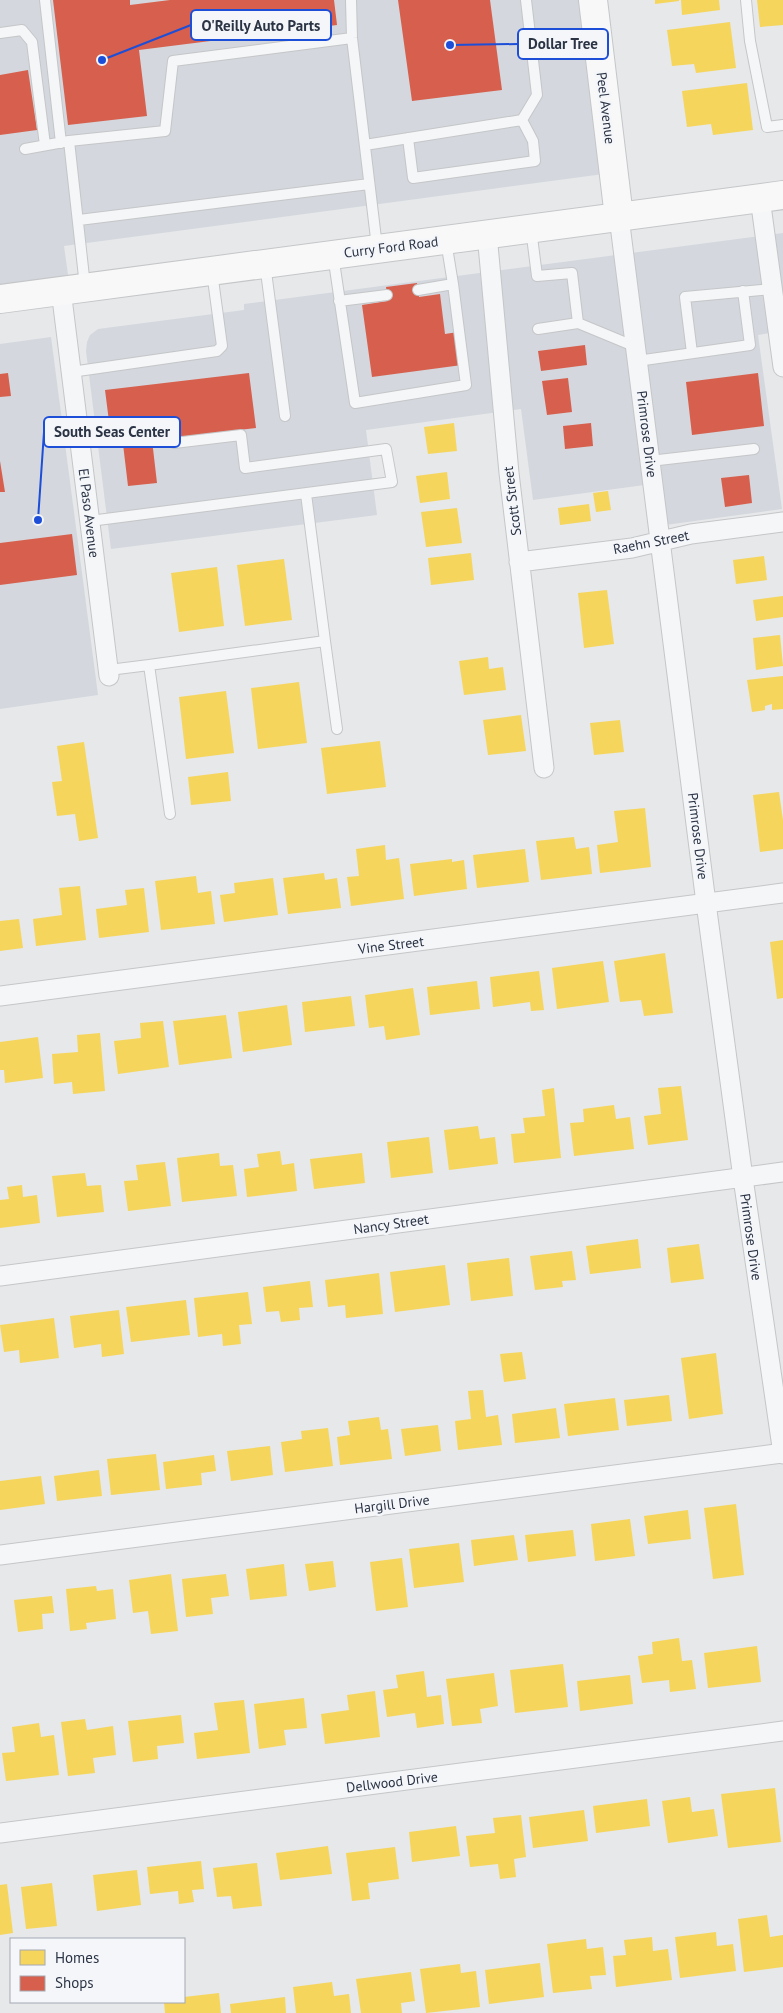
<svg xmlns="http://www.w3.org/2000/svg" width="783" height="2013" viewBox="0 0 783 2013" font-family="'PT Sans',sans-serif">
<rect width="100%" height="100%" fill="#e6e8ea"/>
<path fill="#d4d7dd" d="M 0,0 L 589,0 L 611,173 L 64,246 L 70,289 L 0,299 Z
M 783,233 L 783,331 L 758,335 L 782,509 L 658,526 L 652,484 L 533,500 L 521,409 L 366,430 L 377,515 L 111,549 L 86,351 L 87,342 L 90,335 L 98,329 L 244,310 L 244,304 Z
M 51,337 L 98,695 L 0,709 L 0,344 Z"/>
<path fill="#f6d55c" d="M 655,0 L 679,0 L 679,1 L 655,4 Z
M 681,0 L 719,0 L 720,10 L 682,15 Z
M 757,0 L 783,0 L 783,25 L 760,27 Z
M 730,22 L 736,68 L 696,73 L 694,64 L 672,66 L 667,30 Z
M 747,83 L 753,130 L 713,135 L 711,124 L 687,127 L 682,91 Z
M 454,423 L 457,451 L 428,454 L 424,427 Z
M 447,472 L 450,499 L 420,503 L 416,476 Z
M 608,491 L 611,510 L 596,512 L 593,493 Z
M 589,504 L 591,521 L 560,525 L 558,508 Z
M 457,508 L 462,543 L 426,547 L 421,512 Z
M 471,553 L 474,580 L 431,585 L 428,558 Z
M 764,556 L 767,580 L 736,584 L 733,560 Z
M 284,559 L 292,620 L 245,626 L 237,565 Z
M 217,567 L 224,626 L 179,632 L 171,573 Z
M 607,590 L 614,644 L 584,648 L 578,593 Z
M 783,596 L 783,617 L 756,621 L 753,600 Z
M 780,635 L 783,666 L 756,670 L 753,638 Z
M 488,657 L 489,669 L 503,667 L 506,690 L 464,695 L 459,661 Z
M 783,676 L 783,709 L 772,710 L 772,704 L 765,706 L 765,710 L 752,712 L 747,680 Z
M 299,682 L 307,743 L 258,749 L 251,688 Z
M 226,691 L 234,753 L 186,759 L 179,697 Z
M 521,715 L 526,751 L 488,755 L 483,720 Z
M 620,720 L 624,752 L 594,755 L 590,723 Z
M 380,741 L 386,787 L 327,794 L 321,748 Z
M 84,742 L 98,838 L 79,841 L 75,814 L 57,816 L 52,782 L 62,781 L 57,746 Z
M 228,772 L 231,801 L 191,805 L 188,777 Z
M 779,792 L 783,820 L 783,849 L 760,852 L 753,795 Z
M 645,808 L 651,867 L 600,873 L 597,845 L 618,842 L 614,811 Z
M 574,837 L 576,849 L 589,847 L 592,874 L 541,880 L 536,841 Z
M 385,845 L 386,860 L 399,858 L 404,899 L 351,906 L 347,877 L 359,876 L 356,849 Z
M 525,849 L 529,882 L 477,888 L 473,855 Z
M 452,859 L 452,862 L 464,860 L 467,889 L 414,896 L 410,864 Z
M 324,873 L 325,880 L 337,878 L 341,908 L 288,914 L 283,878 Z
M 196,876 L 198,893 L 211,891 L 215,924 L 161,930 L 155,881 Z
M 273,878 L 278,915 L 224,922 L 220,895 L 235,893 L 234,883 Z
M 80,886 L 86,940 L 36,946 L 33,919 L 62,915 L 59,888 Z
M 144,888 L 149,932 L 99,938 L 96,909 L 127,905 L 125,890 Z
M 19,919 L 23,948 L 0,951 L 0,921 Z
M 783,940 L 783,998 L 777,999 L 770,942 Z
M 665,953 L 673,1013 L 644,1016 L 641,1000 L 620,1002 L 614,961 Z
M 603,961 L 609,1002 L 557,1009 L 552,968 Z
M 539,971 L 544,1010 L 531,1011 L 530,1002 L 493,1007 L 490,977 Z
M 477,981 L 480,1009 L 430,1015 L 427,987 Z
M 413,988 L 420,1035 L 386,1040 L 384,1026 L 369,1028 L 365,995 Z
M 351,996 L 355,1026 L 305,1032 L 302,1002 Z
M 287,1005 L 292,1045 L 243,1052 L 238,1012 Z
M 226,1015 L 232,1058 L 179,1065 L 173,1021 Z
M 163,1021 L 169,1067 L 118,1074 L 114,1041 L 141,1038 L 140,1023 Z
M 100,1033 L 105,1091 L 73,1094 L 72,1082 L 54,1084 L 52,1054 L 78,1052 L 77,1035 Z
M 38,1037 L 43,1078 L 5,1083 L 4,1070 L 0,1070 L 0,1042 Z
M 681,1086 L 688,1140 L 648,1145 L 644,1116 L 661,1114 L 658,1088 Z
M 554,1088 L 561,1158 L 514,1163 L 511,1134 L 525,1133 L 523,1118 L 545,1116 L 542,1090 Z
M 614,1105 L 616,1119 L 630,1117 L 634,1149 L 574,1156 L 570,1123 L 584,1122 L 583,1109 Z
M 478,1126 L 480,1139 L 495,1137 L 498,1164 L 449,1170 L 444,1130 Z
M 429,1137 L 433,1173 L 391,1178 L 387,1142 Z
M 280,1151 L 282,1165 L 294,1163 L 297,1191 L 247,1197 L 244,1169 L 259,1167 L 257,1154 Z
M 219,1153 L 220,1166 L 233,1165 L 237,1196 L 182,1202 L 177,1158 Z
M 362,1153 L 365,1183 L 314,1189 L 310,1159 Z
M 165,1162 L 171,1206 L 128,1211 L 124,1181 L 138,1180 L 136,1165 Z
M 85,1173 L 87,1186 L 101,1185 L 104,1212 L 57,1217 L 52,1176 Z
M 22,1185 L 23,1197 L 37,1195 L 40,1223 L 0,1228 L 0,1200 L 9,1199 L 7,1187 Z
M 638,1239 L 641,1268 L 590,1274 L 586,1246 Z
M 699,1244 L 704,1279 L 671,1283 L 667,1248 Z
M 572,1251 L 576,1280 L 562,1281 L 563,1287 L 535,1290 L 530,1256 Z
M 509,1258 L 513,1296 L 471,1301 L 467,1263 Z
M 445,1265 L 450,1305 L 395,1312 L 390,1272 Z
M 379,1273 L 383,1314 L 346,1318 L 345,1305 L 328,1307 L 325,1280 Z
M 310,1281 L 313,1307 L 299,1308 L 300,1320 L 281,1322 L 279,1311 L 266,1312 L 263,1287 Z
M 248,1292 L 252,1324 L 239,1325 L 241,1344 L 223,1346 L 222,1334 L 198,1337 L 194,1298 Z
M 186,1300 L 190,1335 L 131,1342 L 126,1307 Z
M 119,1310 L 124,1354 L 102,1357 L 101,1344 L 74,1348 L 70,1316 Z
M 54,1318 L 59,1358 L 20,1363 L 19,1350 L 4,1352 L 0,1325 Z
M 522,1352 L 526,1379 L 504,1382 L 500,1354 Z
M 716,1353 L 723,1414 L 689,1419 L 681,1358 Z
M 483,1390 L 486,1417 L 498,1415 L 502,1445 L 458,1450 L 455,1421 L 471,1419 L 468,1391 Z
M 669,1395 L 672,1421 L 627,1426 L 624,1400 Z
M 615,1398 L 619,1430 L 568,1436 L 564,1404 Z
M 556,1408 L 560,1438 L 515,1443 L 512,1414 Z
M 379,1417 L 381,1430 L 388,1429 L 392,1459 L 340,1465 L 337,1437 L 350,1435 L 348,1421 Z
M 438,1425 L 441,1451 L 405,1456 L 401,1429 Z
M 328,1428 L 333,1466 L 285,1472 L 281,1442 L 302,1439 L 301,1431 Z
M 270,1446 L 273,1475 L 231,1481 L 227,1451 Z
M 156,1454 L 160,1490 L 111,1495 L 107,1459 Z
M 214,1455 L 216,1471 L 201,1473 L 202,1485 L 166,1489 L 163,1462 Z
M 99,1470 L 102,1496 L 57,1501 L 54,1476 Z
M 41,1476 L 45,1504 L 0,1510 L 0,1481 Z
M 736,1504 L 744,1575 L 713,1579 L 704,1508 Z
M 688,1510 L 691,1539 L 648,1544 L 644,1516 Z
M 630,1519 L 635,1556 L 595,1561 L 591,1524 Z
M 573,1530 L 576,1556 L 528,1562 L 525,1535 Z
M 514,1535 L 518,1560 L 474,1566 L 471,1540 Z
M 459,1543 L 464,1582 L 414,1588 L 409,1549 Z
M 402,1558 L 408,1607 L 376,1611 L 370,1562 Z
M 333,1561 L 336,1587 L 309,1591 L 305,1564 Z
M 284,1564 L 287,1596 L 250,1600 L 246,1569 Z
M 171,1574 L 178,1631 L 151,1634 L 148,1611 L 133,1613 L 129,1580 Z
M 226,1574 L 229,1596 L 211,1598 L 213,1614 L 186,1617 L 182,1579 Z
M 96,1586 L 97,1591 L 113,1589 L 116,1619 L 86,1623 L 87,1629 L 70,1631 L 66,1589 Z
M 52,1596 L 54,1613 L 42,1614 L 43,1629 L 18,1632 L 14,1600 Z
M 679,1638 L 682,1661 L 692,1660 L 696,1689 L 670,1692 L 669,1680 L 642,1683 L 638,1656 L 653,1654 L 652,1642 Z
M 757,1646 L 761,1682 L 708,1688 L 704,1653 Z
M 563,1664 L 568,1707 L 515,1713 L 510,1670 Z
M 424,1671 L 427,1697 L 441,1695 L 444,1724 L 417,1728 L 415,1713 L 387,1717 L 383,1690 L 398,1688 L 396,1675 Z
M 494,1673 L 498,1706 L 480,1709 L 482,1723 L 452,1726 L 446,1679 Z
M 630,1675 L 633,1704 L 580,1711 L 577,1681 Z
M 375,1691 L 380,1737 L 325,1744 L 321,1714 L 349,1710 L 347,1695 Z
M 304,1698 L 307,1728 L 284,1730 L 286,1745 L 259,1749 L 254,1704 Z
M 244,1700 L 250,1753 L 197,1759 L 194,1733 L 218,1730 L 214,1703 Z
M 181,1715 L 184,1743 L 157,1746 L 158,1759 L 133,1762 L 128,1721 Z
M 85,1719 L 87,1730 L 113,1726 L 116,1755 L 93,1758 L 95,1773 L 68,1776 L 61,1722 Z
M 39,1723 L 41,1737 L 54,1735 L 59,1775 L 6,1781 L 2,1753 L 15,1752 L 12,1727 Z
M 775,1788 L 781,1842 L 728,1848 L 721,1794 Z
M 690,1797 L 692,1812 L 714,1809 L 718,1836 L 668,1843 L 662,1801 Z
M 647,1799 L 650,1826 L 596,1833 L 593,1806 Z
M 584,1810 L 588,1841 L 533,1848 L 529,1817 Z
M 521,1815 L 526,1857 L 514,1859 L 516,1877 L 500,1879 L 498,1864 L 470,1867 L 466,1836 L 495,1833 L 493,1818 Z
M 456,1826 L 460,1856 L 412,1862 L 409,1832 Z
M 328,1846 L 332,1874 L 280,1880 L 276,1853 Z
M 395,1847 L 399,1879 L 368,1883 L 370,1899 L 352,1901 L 346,1853 Z
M 201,1861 L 204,1889 L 192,1890 L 194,1902 L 179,1904 L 178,1891 L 150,1894 L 147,1867 Z
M 257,1863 L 262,1906 L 233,1909 L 231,1896 L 217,1897 L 213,1868 Z
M 137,1870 L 141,1905 L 97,1911 L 93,1875 Z
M 52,1883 L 57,1926 L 26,1929 L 21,1887 Z
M 7,1884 L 13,1933 L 0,1935 L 0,1885 Z
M 767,1915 L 770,1937 L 783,1935 L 783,1967 L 744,1972 L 738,1919 Z
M 716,1932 L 717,1946 L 733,1944 L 736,1971 L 680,1978 L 675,1937 Z
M 652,1937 L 653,1951 L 668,1949 L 672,1980 L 616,1987 L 613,1956 L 626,1955 L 624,1940 Z
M 586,1939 L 587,1949 L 603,1947 L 606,1975 L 590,1976 L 592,1989 L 553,1993 L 547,1944 Z
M 540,1963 L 544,1997 L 489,2004 L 485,1970 Z
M 460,1964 L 461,1973 L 476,1971 L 480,2007 L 426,2013 L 420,1969 Z
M 411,1972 L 415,2001 L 401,2003 L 402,2013 L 361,2013 L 356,1979 Z
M 332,1982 L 334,1996 L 349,1994 L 351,2013 L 296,2013 L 293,1987 Z
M 219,1993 L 221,2013 L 165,2013 L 164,2002 L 184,2002 L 184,1997 Z
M 285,1997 L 286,2013 L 231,2013 L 230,2004 Z"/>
<path fill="#d6604d" d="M 53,0 L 130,0 L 130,5 L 170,0 L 334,0 L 337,25 L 139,50 L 147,116 L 68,125 Z
M 398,0 L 490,0 L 502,90 L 412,101 Z
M 28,70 L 37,130 L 0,135 L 0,75 Z
M 417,283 L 419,297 L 440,294 L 445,334 L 458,332 L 462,365 L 372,377 L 362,305 L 388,301 L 386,287 Z
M 585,345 L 587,365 L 541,371 L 538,351 Z
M 8,373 L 11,396 L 0,397 L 0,374 Z
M 249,373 L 256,428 L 152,440 L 157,483 L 128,486 L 123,444 L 112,445 L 105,390 Z
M 758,373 L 764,426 L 692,435 L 686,382 Z
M 568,378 L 572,412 L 547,415 L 542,381 Z
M 591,423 L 593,446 L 565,449 L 563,426 Z
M 0,461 L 5,492 L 0,492 Z
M 749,475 L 752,503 L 725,507 L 721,478 Z
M 72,534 L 77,575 L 0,585 L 0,543 Z"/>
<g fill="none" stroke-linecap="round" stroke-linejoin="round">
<defs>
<path id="lane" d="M 45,0 L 61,143
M 351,0 L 352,38 L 377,247
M 746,0 L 750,41 L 767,127 L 783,125
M 0,33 L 22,30 L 32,42 L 45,145
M 408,138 L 413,178 L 535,161 L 533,141 L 522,120
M 69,141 L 85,286
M 365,145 L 522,120 L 537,95 L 526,0
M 25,149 L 69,141 L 165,131 L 173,61 L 352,38
M 79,220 L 369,184
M 531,229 L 537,276 L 572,273 L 578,323 L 636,347
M 333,255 L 355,403 L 466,385 L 453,284 L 446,241
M 265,264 L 285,416
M 418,290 L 453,284
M 339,301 L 387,295
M 538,329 L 578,323
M 692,353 L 685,297 L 773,289
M 637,361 L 750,345 L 743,291
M 71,372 L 217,351 L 222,346 L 212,272
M 650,461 L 754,449
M 306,494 L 325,641
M 90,521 L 392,482 L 386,449 L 245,468 L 241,435 L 174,443
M 149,665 L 325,641 L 337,729
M 109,670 L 149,665 L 170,814"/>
<path id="street" d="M 760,198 L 783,367
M 619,217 L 706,903 L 743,1178 L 783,1454
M 487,234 L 509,473 L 544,768
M 61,290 L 109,676
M 519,562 L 632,548 L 691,534 L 783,522
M 0,996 L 783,893
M 0,1276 L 783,1172
M 0,1555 L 783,1453
M 0,1833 L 783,1731"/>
<path id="secondary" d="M 593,0 L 619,217
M 0,299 L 783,195"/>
</defs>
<use href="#lane" stroke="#c4c6c8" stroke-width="12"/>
<use href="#street" stroke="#c4c6c8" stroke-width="21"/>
<use href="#secondary" stroke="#c4c6c8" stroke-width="30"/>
<use href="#lane" stroke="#f5f6f7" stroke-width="10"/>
<use href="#street" stroke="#f5f6f7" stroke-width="19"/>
<use href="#secondary" stroke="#f8f8f8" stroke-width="28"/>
</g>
<g text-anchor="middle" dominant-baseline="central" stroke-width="5" stroke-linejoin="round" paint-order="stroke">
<g font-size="14" fill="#2b3445" stroke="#f4f6f9">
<text transform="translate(606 108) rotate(83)">Peel Avenue</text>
<text transform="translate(391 247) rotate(-7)">Curry Ford Road</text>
<text transform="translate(647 434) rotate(83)">Primrose Drive</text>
<text transform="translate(512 501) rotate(-97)">Scott Street</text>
<text transform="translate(89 513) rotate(83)">El Paso Avenue</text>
<text transform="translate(651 542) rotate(-11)">Raehn Street</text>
<text transform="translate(698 836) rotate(83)">Primrose Drive</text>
<text transform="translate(391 945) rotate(-7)">Vine Street</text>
<text transform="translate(391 1224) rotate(-8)">Nancy Street</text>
<text transform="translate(751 1237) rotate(82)">Primrose Drive</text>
<text transform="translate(392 1504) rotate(-7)">Hargill Drive</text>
<text transform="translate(392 1782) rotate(-7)">Dellwood Drive</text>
</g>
</g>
<path fill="none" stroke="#1d4ed8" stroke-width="2" d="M102 60L191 25M450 45L518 44M38 520L44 432"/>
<g fill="#1d4ed8" stroke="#f4f6f9" stroke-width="2">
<circle cx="102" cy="60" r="5"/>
<circle cx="450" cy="45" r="5"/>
<circle cx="38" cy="520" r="5"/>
</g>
<g fill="#f4f6f9" stroke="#1d4ed8" stroke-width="2">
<rect x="191" y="10" width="140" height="30" rx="5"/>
<rect x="518" y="29" width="90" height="30" rx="5"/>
<rect x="44" y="417" width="136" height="30" rx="5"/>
</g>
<g font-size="15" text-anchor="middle" font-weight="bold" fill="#2b3445">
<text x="261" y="31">O'Reilly Auto Parts</text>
<text x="563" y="49">Dollar Tree</text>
<text x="112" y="437">South Seas Center</text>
</g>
<rect x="10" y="1938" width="175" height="65" fill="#f4f6f9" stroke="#a4a8b1"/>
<rect x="20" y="1950" width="25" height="15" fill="#f6d55c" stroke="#a4a8b1"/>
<text x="55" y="1963" font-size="15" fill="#2b3445">Homes</text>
<rect x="20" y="1976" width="25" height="15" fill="#d6604d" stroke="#a4a8b1"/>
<text x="55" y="1988" font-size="15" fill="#2b3445">Shops</text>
</svg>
